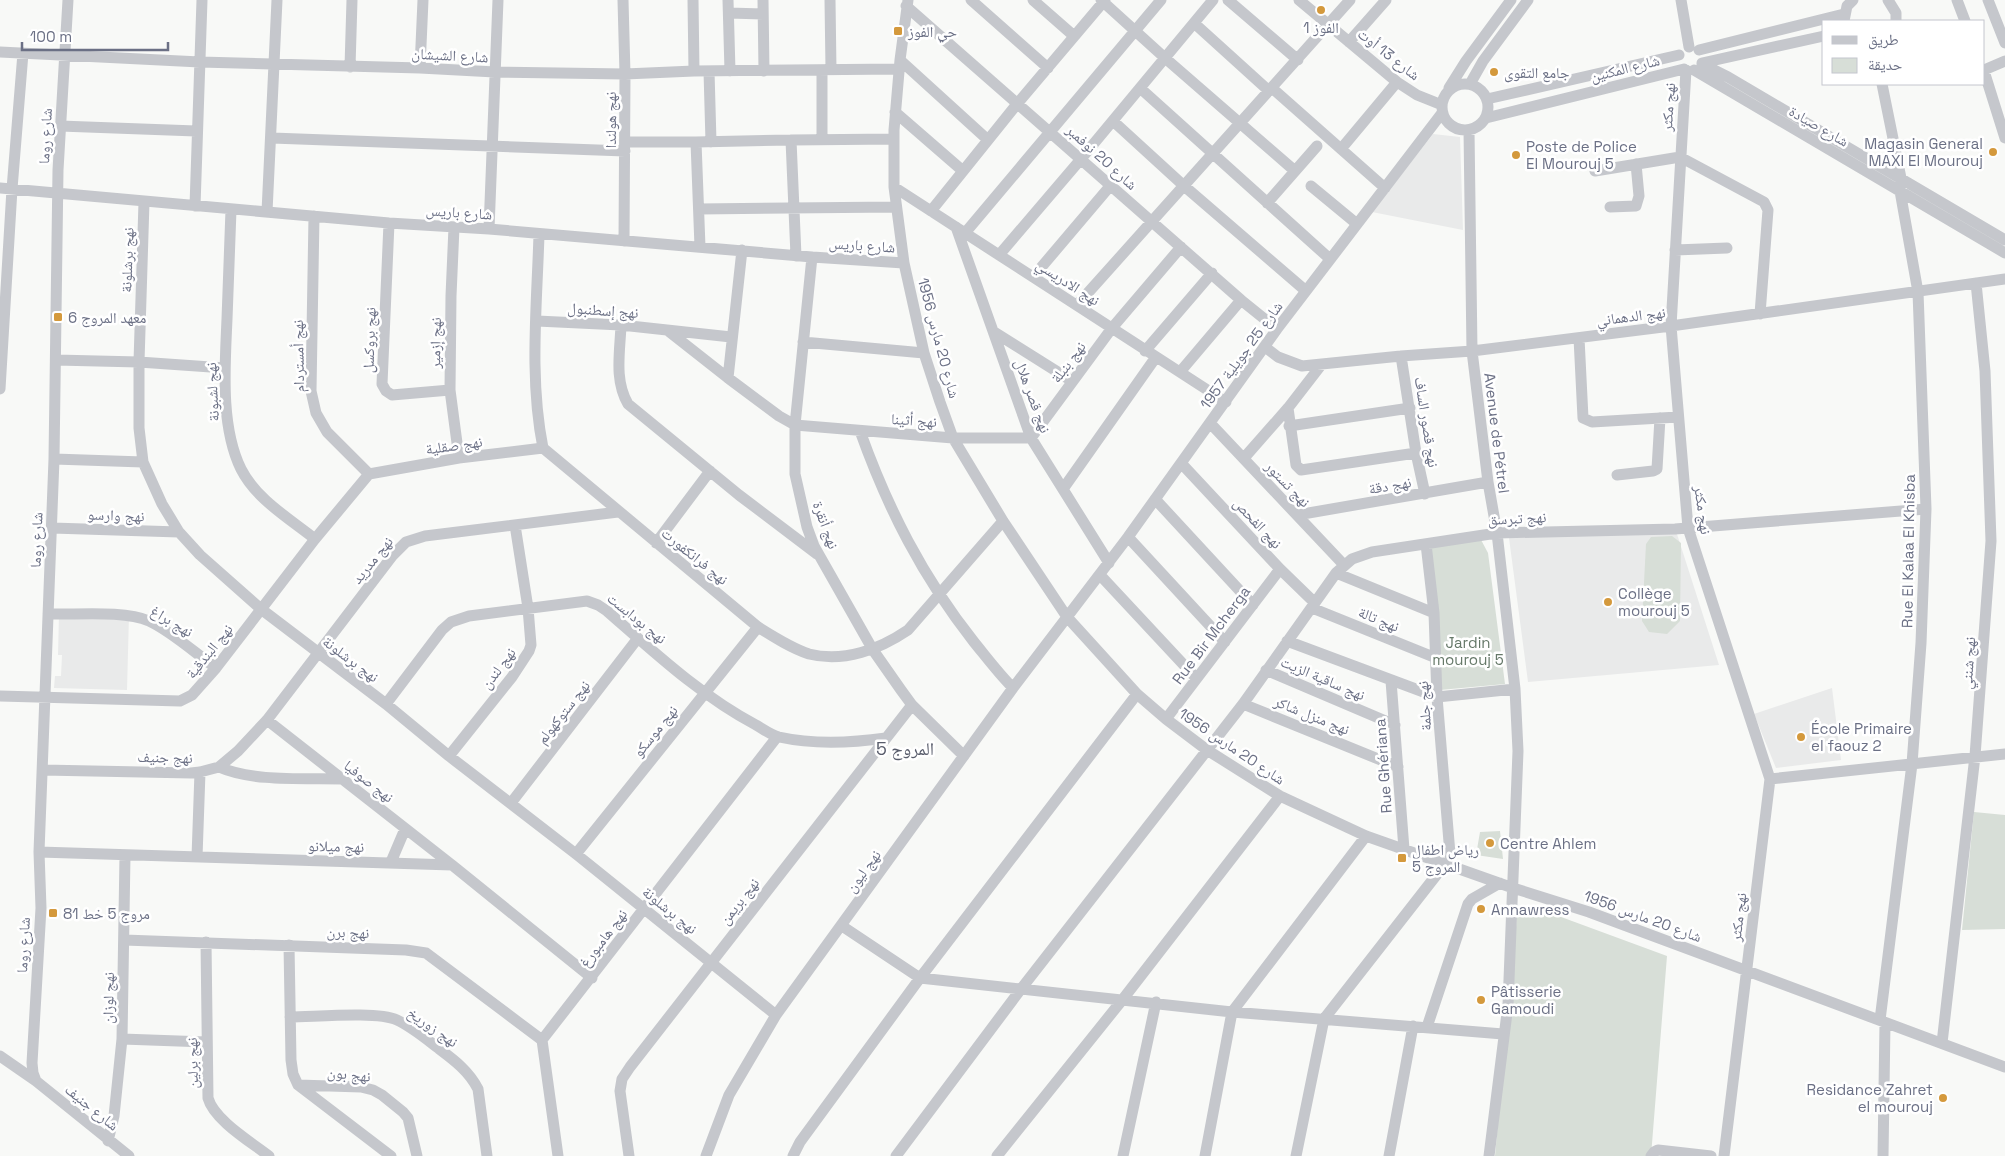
<svg xmlns="http://www.w3.org/2000/svg" width="2005" height="1156" viewBox="0 0 2005 1156" font-family="'Space Grotesk','Noto Naskh Arabic',sans-serif">
<rect width="100%" height="100%" fill="#f8f9f7"/>
<path fill="#e9eaea" d="M 1433,134 L 1460,137 L 1463,230 L 1372,212 Z
M 1676,531 L 1719,665 L 1528,682 L 1509,538 Z
M 59,614 L 129,615 L 127,690 L 54,688 L 55,676 L 61,676 L 62,655 L 58,655 Z
M 1832,688 L 1841,760 L 1776,768 L 1754,714 Z"/>
<path fill="#d7ded7" d="M 1479,536 L 1488,553 L 1505,684 L 1440,690 L 1430,545 Z
M 1672,536 L 1681,543 L 1680,621 L 1667,634 L 1649,632 L 1642,621 L 1646,544 L 1651,537 Z
M 1974,812 L 2005,815 L 2005,929 L 1962,930 Z
M 1500,831 L 1503,859 L 1476,855 L 1480,832 Z
M 1534,907 L 1667,956 L 1651,1156 L 1495,1156 L 1517,917 Z"/>
<g fill="none" stroke-linecap="round" stroke-linejoin="round">
<path stroke="#c5c7cc" stroke-width="11" d="M 623,0 L 625,74 L 624,241
M 693,0 L 694,71
M 728,0 L 730,71
M 763,0 L 764,71
M 830,0 L 831,69
M 908,0 L 900,60 L 894,130 L 894,187 L 904,263 L 924,353 L 940,402 L 953,438 L 1003,521 L 1067,617 L 1137,694 L 1166,719 L 1207,750 L 1280,796 L 1366,836 L 1513,888 L 1589,912 L 2005,1067
M 971,0 L 1048,68
M 1033,0 L 1074,36
M 1101,0 L 1165,58 L 1295,171
M 1228,0 L 1298,60
M 1299,0 L 1397,82 L 1417,95 L 1442,105
M 1681,0 L 1689,47
M 1888,0 L 1896,13 L 1896,21
M 1957,0 L 1965,21
M 1988,0 L 2005,43
M 906,6 L 1241,300 L 1277,329
M 729,13 L 763,14
M 1844,21 L 1847,6 L 1853,0
M 1194,23 L 1269,91
M 1349,42 L 1386,0
M 1699,50 L 1844,14
M 0,52 L 200,62 L 420,68 L 495,72 L 625,74 L 694,71 L 899,69
M 900,60 L 988,140
M 1702,63 L 1824,36
M 1702,64 L 1728,77 L 2005,240
M 350,67 L 352,0
M 420,68 L 423,0
M 1686,70 L 1671,326 L 1688,528 L 1770,779 L 1724,1156
M 1694,70 L 2005,253
M 1984,70 L 2005,61
M 709,71 L 711,142
M 1984,71 L 2005,138
M1442 107a23 23 0 1 1 46 0a23 23 0 1 1-46 0Z
M 1470,84 L 1483,61 L 1528,0
M 1140,88 L 1330,259
M 1272,88 L 1385,188
M 1449,88 L 1466,61 L 1511,0
M 1487,99 L 1679,55
M 895,112 L 963,171
M 1486,118 L 1684,69
M 1113,121 L 1183,185 L 1306,291
M 60,126 L 196,131
M 1469,130 L 1472,351 L 1488,482 L 1497,533 L 1515,689 L 1518,751 L 1508,1005 L 1489,1156
M 272,138 L 625,151
M 822,139 L 822,70
M 626,142 L 696,142
M 1341,149 L 1397,82
M 1595,171 L 1680,157 L 1764,202 L 1768,210 L 1760,314
M 1311,186 L 1357,224
M 894,187 L 1226,402
M 0,188 L 389,223 L 489,229 L 812,257 L 904,263
M 144,202 L 139,362 L 139,428 L 143,462 L 162,504 L 179,532 L 200,555 L 261,609 L 386,704 L 449,756 L 576,854 L 776,1015
M 1267,203 L 1317,146
M 195,206 L 202,0
M 1610,207 L 1636,206 L 1639,196 L 1636,164
M 231,209 C 230,246 228,283 227,319 C 225,366 220,426 241,469 C 256,499 290,519 315,539
M 699,209 L 896,207
M 931,211 L 1017,104 L 1105,0
M 267,212 L 277,0
M 314,216 L 311,391 L 316,413 L 327,432 L 369,474
M 389,223 L 382,384 L 386,391 L 392,395 L 450,390
M 454,227 L 451,296 L 450,390 L 459,458
M 956,227 L 1031,438 L 1109,563
M 489,229 L 498,0
M 965,233 L 1161,0
M 539,234 C 537,305 529,378 543,448 L 758,627 C 774,637 791,648 809,654 C 844,663 880,649 908,630 L 1003,521
M 700,247 L 696,142 L 791,140
M 1675,250 L 1727,248
M 999,255 L 1081,159 L 1213,0
M 796,256 L 791,140 L 894,139
M 812,257 L 795,425 L 795,474 L 807,527 L 814,546 L 873,650 L 901,690 L 912,705 L 964,756
M 1033,277 L 1111,185
M 1077,305 L 1350,0
M 537,321 L 621,325 L 667,330 L 728,378 L 779,416 L 795,425 L 953,438 L 1031,438 L 1112,328 L 1181,247
M 621,325 C 620,352 614,380 628,404 L 739,495 L 817,554
M 667,330 L 731,337
M 994,332 L 1072,381
M 1579,338 L 1583,418 L 1592,422 L 1678,417
M 803,342 L 924,353
M 1265,347 L 1278,357 L 1302,366 L 1401,356 L 1472,351 L 1671,326 L 2005,279
M 1145,351 L 1212,273
M 1401,356 L 1416,453 L 1425,494
M 56,360 L 139,362 L 225,368
M 1180,372 L 1241,300
M 728,378 L 742,250
M 0,389 L 12,189 L 23,53
M 1288,408 L 1296,465 L 1301,470 L 1416,453
M 1210,423 L 1344,565
M 1289,426 L 1410,408
M 860,431 C 888,509 922,576 974,642 C 987,658 999,674 1013,688
M 1244,458 L 1288,408 L 1322,364
M 54,459 L 143,462
M 1181,463 L 1280,569 L 1315,603
M 369,474 L 459,458 L 543,448
M 1617,475 L 1653,471 L 1657,469 L 1660,418
M 1063,489 L 1156,357
M 1155,499 L 1253,605
M 1297,515 L 1488,482
M 52,528 L 179,532
M 1128,537 L 1225,642
M 656,543 L 710,471
M 1426,544 L 1434,613 L 1437,697 L 1451,866
M 1336,573 L 1434,613
M 1100,575 L 1196,678
M 1312,608 L 1436,658
M 48,614 C 76,615 124,610 149,621 C 171,631 195,653 216,668
M 1287,641 L 1437,697 L 1515,689
M 1266,670 L 1395,725
M 1391,681 L 1404,849
M 0,696 L 180,701 L 192,695 L 216,668 L 315,539 L 369,474
M 386,704 L 442,630 L 451,622 L 469,616 L 587,601 L 598,605 L 607,611 C 654,652 701,696 756,725 C 763,729 771,735 779,737 C 815,745 851,743 886,738
M 1243,704 L 1398,767
M 1166,719 L 1280,569
M 267,720 L 452,865
M 449,756 L 512,677 L 529,651 L 531,645 L 528,608 L 515,525
M 219,767 C 253,782 304,778 342,779
M 43,770 L 191,773 L 200,772 L 219,767 L 238,751 L 267,720 L 393,555 L 406,542 L 425,536 L 618,512
M 1770,779 L 2005,754
M 511,803 L 638,638
M 39,852 L 452,865 L 592,978
M 576,854 L 758,627
M 197,857 L 200,772
M 391,862 L 405,829
M 842,926 L 920,978 L 1232,1012 L 1503,1034
M 124,940 L 406,950 L 426,953 L 542,1040
M 206,942 L 208,1098 C 214,1120 251,1142 269,1156
M 289,945 L 291,1060 L 293,1074 L 298,1085 L 391,1156
M 290,1017 C 314,1017 377,1011 397,1020 C 412,1027 425,1038 438,1048 C 454,1060 469,1071 478,1089 L 487,1156
M 1880,1020 L 1912,764 L 1921,643 L 1926,509 L 1918,292 L 1900,191 L 1901,178 L 1882,84
M 1427,1027 L 1468,904 L 1472,899 L 1500,883
M 122,1039 L 206,1042
M 1942,1043 L 1975,756 L 1991,541 L 1985,371 L 1976,283
M 0,1056 L 36,1081 L 129,1156
M 36,1081 L 33,1073 L 32,1063 L 41,908 L 39,852 L 54,459 L 58,170 L 68,0
M 298,1085 L 361,1087 L 373,1090 L 382,1095 L 403,1112 L 408,1118 L 417,1156
M 108,1141 L 114,1116 L 122,1039 L 125,855
M 558,1156 L 542,1040 L 777,737
M 629,1156 L 620,1091 L 622,1079 L 630,1067 L 912,705
M 706,1156 L 729,1095 L 776,1015 L 1013,688 L 1128,537 L 1277,329 L 1442,113
M 793,1156 L 800,1142 L 920,978 L 1137,694
M 896,1156 L 1021,989 L 1243,704 L 1336,573 L 1352,559 L 1372,552 L 1497,533 L 1675,529 L 1926,509
M 997,1156 L 1123,999 L 1280,796
M 1123,1156 L 1156,1002
M 1205,1156 L 1232,1012 L 1366,836
M 1296,1156 L 1324,1019 L 1445,864
M 1389,1156 L 1413,1026
M 1651,1156 L 1654,1152 L 1658,1150 L 1711,1156
M 1883,1156 L 1885,1023"/>
</g>
<g fill="#d4993c" stroke="#fff" stroke-width="2">
<circle cx="1321" cy="10" r="5"/>
<rect x="893" y="26" width="10" height="10" rx="2.5"/>
<circle cx="1494" cy="72" r="5"/>
<circle cx="1993" cy="152" r="5"/>
<circle cx="1516" cy="155" r="5"/>
<rect x="53" y="312" width="10" height="10" rx="2.5"/>
<circle cx="1608" cy="602" r="5"/>
<circle cx="1801" cy="737" r="5"/>
<circle cx="1490" cy="843" r="5"/>
<rect x="1397" y="853" width="10" height="10" rx="2.5"/>
<circle cx="1481" cy="909" r="5"/>
<rect x="48" y="908" width="10" height="10" rx="2.5"/>
<circle cx="1481" cy="1000" r="5"/>
<circle cx="1943" cy="1098" r="5"/>
</g>
<g text-anchor="middle" dominant-baseline="central" stroke-width="5" stroke-linejoin="round" paint-order="stroke">
<g font-size="15" fill="#6b7085" stroke="#fff" text-anchor="start">
<text x="1321" y="27" text-anchor="middle">الفوز 1</text>
<text x="908" y="31">حي الفوز</text>
<text x="1504" y="72">جامع التقوى</text>
<text x="1983" y="143" text-anchor="end">Magasin General<tspan x="1983" dy="17">MAXI El Mourouj</tspan></text>
<text x="1526" y="146">Poste de Police<tspan x="1526" dy="17">El Mourouj 5</tspan></text>
<text x="68" y="317">معهد المروج 6</text>
<text x="1618" y="593">Collège<tspan x="1618" dy="17">mourouj 5</tspan></text>
<text x="1811" y="728">École Primaire<tspan x="1811" dy="17">el faouz 2</tspan></text>
<text x="1500" y="843">Centre Ahlem</text>
<text x="1412" y="849">رياض اطفال<tspan x="1412" dy="17">المروج 5</tspan></text>
<text x="1491" y="909">Annawress</text>
<text x="63" y="913">مروج 5 خط 81</text>
<text x="1491" y="991">Pâtisserie<tspan x="1491" dy="17">Gamoudi</tspan></text>
<text x="1933" y="1089" text-anchor="end">Residance Zahret<tspan x="1933" dy="17">el mourouj</tspan></text>
</g>
<g font-size="15" fill="#6b7085" stroke="#fff">
<text transform="translate(1389 54) rotate(38)">شارع 13 أوت</text>
<text transform="translate(450 55) rotate(3)">شارع الشيشان</text>
<text transform="translate(1625 68) rotate(-14)">شارع المكنين</text>
<text transform="translate(1668 107) rotate(-86)">نهج مكثر</text>
<text transform="translate(610 120) rotate(-90)">نهج هولندا</text>
<text transform="translate(1819 126) rotate(30)">شارع صيادة</text>
<text transform="translate(45 136) rotate(-87)">شارع روما</text>
<text transform="translate(1102 157) rotate(42)">شارع 20 نوفمبر</text>
<text transform="translate(459 212) rotate(4)">شارع باريس</text>
<text transform="translate(862 245) rotate(4)">شارع باريس</text>
<text transform="translate(127 260) rotate(-88)">نهج برشلونة</text>
<text transform="translate(1068 282) rotate(33)">نهج الادريسي</text>
<text transform="translate(603 310) rotate(4)">نهج إسطنبول</text>
<text transform="translate(1631 316) rotate(-7)">نهج الدهماني</text>
<text transform="translate(939 338) rotate(75)">شارع 20 مارس 1956</text>
<text transform="translate(369 340) rotate(-88)">نهج بروكسل</text>
<text transform="translate(435 343) rotate(-89)">نهج إزمير</text>
<text transform="translate(1241 355) rotate(-54)">شارع 25 جويلية 1957</text>
<text transform="translate(298 356) rotate(-91)">نهج أمستردام</text>
<text transform="translate(1068 362) rotate(-53)">نهج بنبلة</text>
<text transform="translate(212 392) rotate(-93)">نهج لشبونة</text>
<text transform="translate(1033 396) rotate(70)">نهج قصر هلال</text>
<text transform="translate(914 420) rotate(4)">نهج أثينا</text>
<text transform="translate(1427 422) rotate(81)">نهج قصور الساف</text>
<text transform="translate(1497 433) rotate(83)">Avenue de Pétrel</text>
<text transform="translate(454 445) rotate(-8)">نهج صقلية</text>
<text transform="translate(1288 484) rotate(46)">نهج تستور</text>
<text transform="translate(1390 485) rotate(-10)">نهج دقة</text>
<text transform="translate(1703 510) rotate(82)">نهج مكثر</text>
<text transform="translate(116 515) rotate(2)">نهج وارسو</text>
<text transform="translate(1517 518) rotate(-3)">نهج تبرسق</text>
<text transform="translate(1258 523) rotate(47)">نهج الفحص</text>
<text transform="translate(826 525) rotate(70)">نهج أنقرة</text>
<text transform="translate(36 540) rotate(-88)">شارع روما</text>
<text transform="translate(1908 551) rotate(-89)">Rue El Kalaa El Khisba</text>
<text transform="translate(695 556) rotate(39)">نهج فرانكفورت</text>
<text transform="translate(372 560) rotate(-51)">نهج مدريد</text>
<text transform="translate(637 618) rotate(39)">نهج بودابست</text>
<text transform="translate(1379 619) rotate(22)">نهج تالة</text>
<text transform="translate(172 621) rotate(31)">نهج براغ</text>
<text transform="translate(1211 635) rotate(-53)">Rue Bir Mcherga</text>
<text transform="translate(209 651) rotate(-51)">نهج البندقية</text>
<text transform="translate(351 659) rotate(37)">نهج برشلونة</text>
<text transform="translate(1968 663) rotate(-86)">نهج شنني</text>
<text transform="translate(498 668) rotate(-53)">نهج لندن</text>
<text transform="translate(1323 678) rotate(23)">نهج ساقية الزيت</text>
<text transform="translate(1424 706) rotate(-94)">نهج جلمة</text>
<text transform="translate(563 712) rotate(-52)">نهج ستوكهولم</text>
<text transform="translate(1312 715) rotate(22)">نهج منزل شاكر</text>
<text transform="translate(655 731) rotate(-51)">نهج موسكو</text>
<text transform="translate(1232 746) rotate(34)">شارع 20 مارس 1956</text>
<text transform="translate(165 757) rotate(1)">نهج جنيف</text>
<text transform="translate(1383 766) rotate(-94)">Rue Ghériana</text>
<text transform="translate(369 781) rotate(38)">نهج صوفيا</text>
<text transform="translate(336 846) rotate(1)">نهج ميلانو</text>
<text transform="translate(863 871) rotate(-54)">نهج ليون</text>
<text transform="translate(739 901) rotate(-52)">نهج بريمن</text>
<text transform="translate(670 910) rotate(39)">نهج برشلونة</text>
<text transform="translate(1643 916) rotate(20)">شارع 20 مارس 1956</text>
<text transform="translate(1738 917) rotate(-83)">نهج مكثر</text>
<text transform="translate(348 932) rotate(2)">نهج برن</text>
<text transform="translate(603 938) rotate(-53)">نهج هامبورغ</text>
<text transform="translate(23 945) rotate(-87)">شارع روما</text>
<text transform="translate(108 998) rotate(-89)">نهج لوزان</text>
<text transform="translate(433 1027) rotate(35)">نهج زوريخ</text>
<text transform="translate(192 1063) rotate(-91)">نهج برلين</text>
<text transform="translate(349 1074) rotate(6)">نهج بون</text>
<text transform="translate(92 1107) rotate(39)">شارع جنيف</text>
</g>
<g font-size="15" fill="#657868" stroke="#fff">
<text x="1468" y="642">Jardin<tspan x="1468" dy="17">mourouj 5</tspan></text>
</g>
<g font-size="18" fill="#585c6b" stroke="#fff">
<text x="905" y="748">المروج 5</text>
</g>
</g>
<rect x="1822" y="20" width="162" height="65" fill="#ffffff" stroke="#c4c6ce"/>
<rect x="1832" y="36" width="25" height="8" fill="#c5c7cc" stroke="#c4c6ce"/>
<text x="1868" y="45" font-size="15" fill="#6b7085">طريق</text>
<rect x="1832" y="58" width="25" height="15" fill="#d7ded7" stroke="#c4c6ce"/>
<text x="1868" y="70" font-size="15" fill="#6b7085">حديقة</text>
<path d="M22 42v8h146v-8" fill="none" stroke="#6b7085" stroke-width="2.5"/>
<text x="30" y="42" font-size="15" fill="#6b7085" stroke="#ffffff" stroke-width="4" paint-order="stroke">100 m</text>
</svg>
